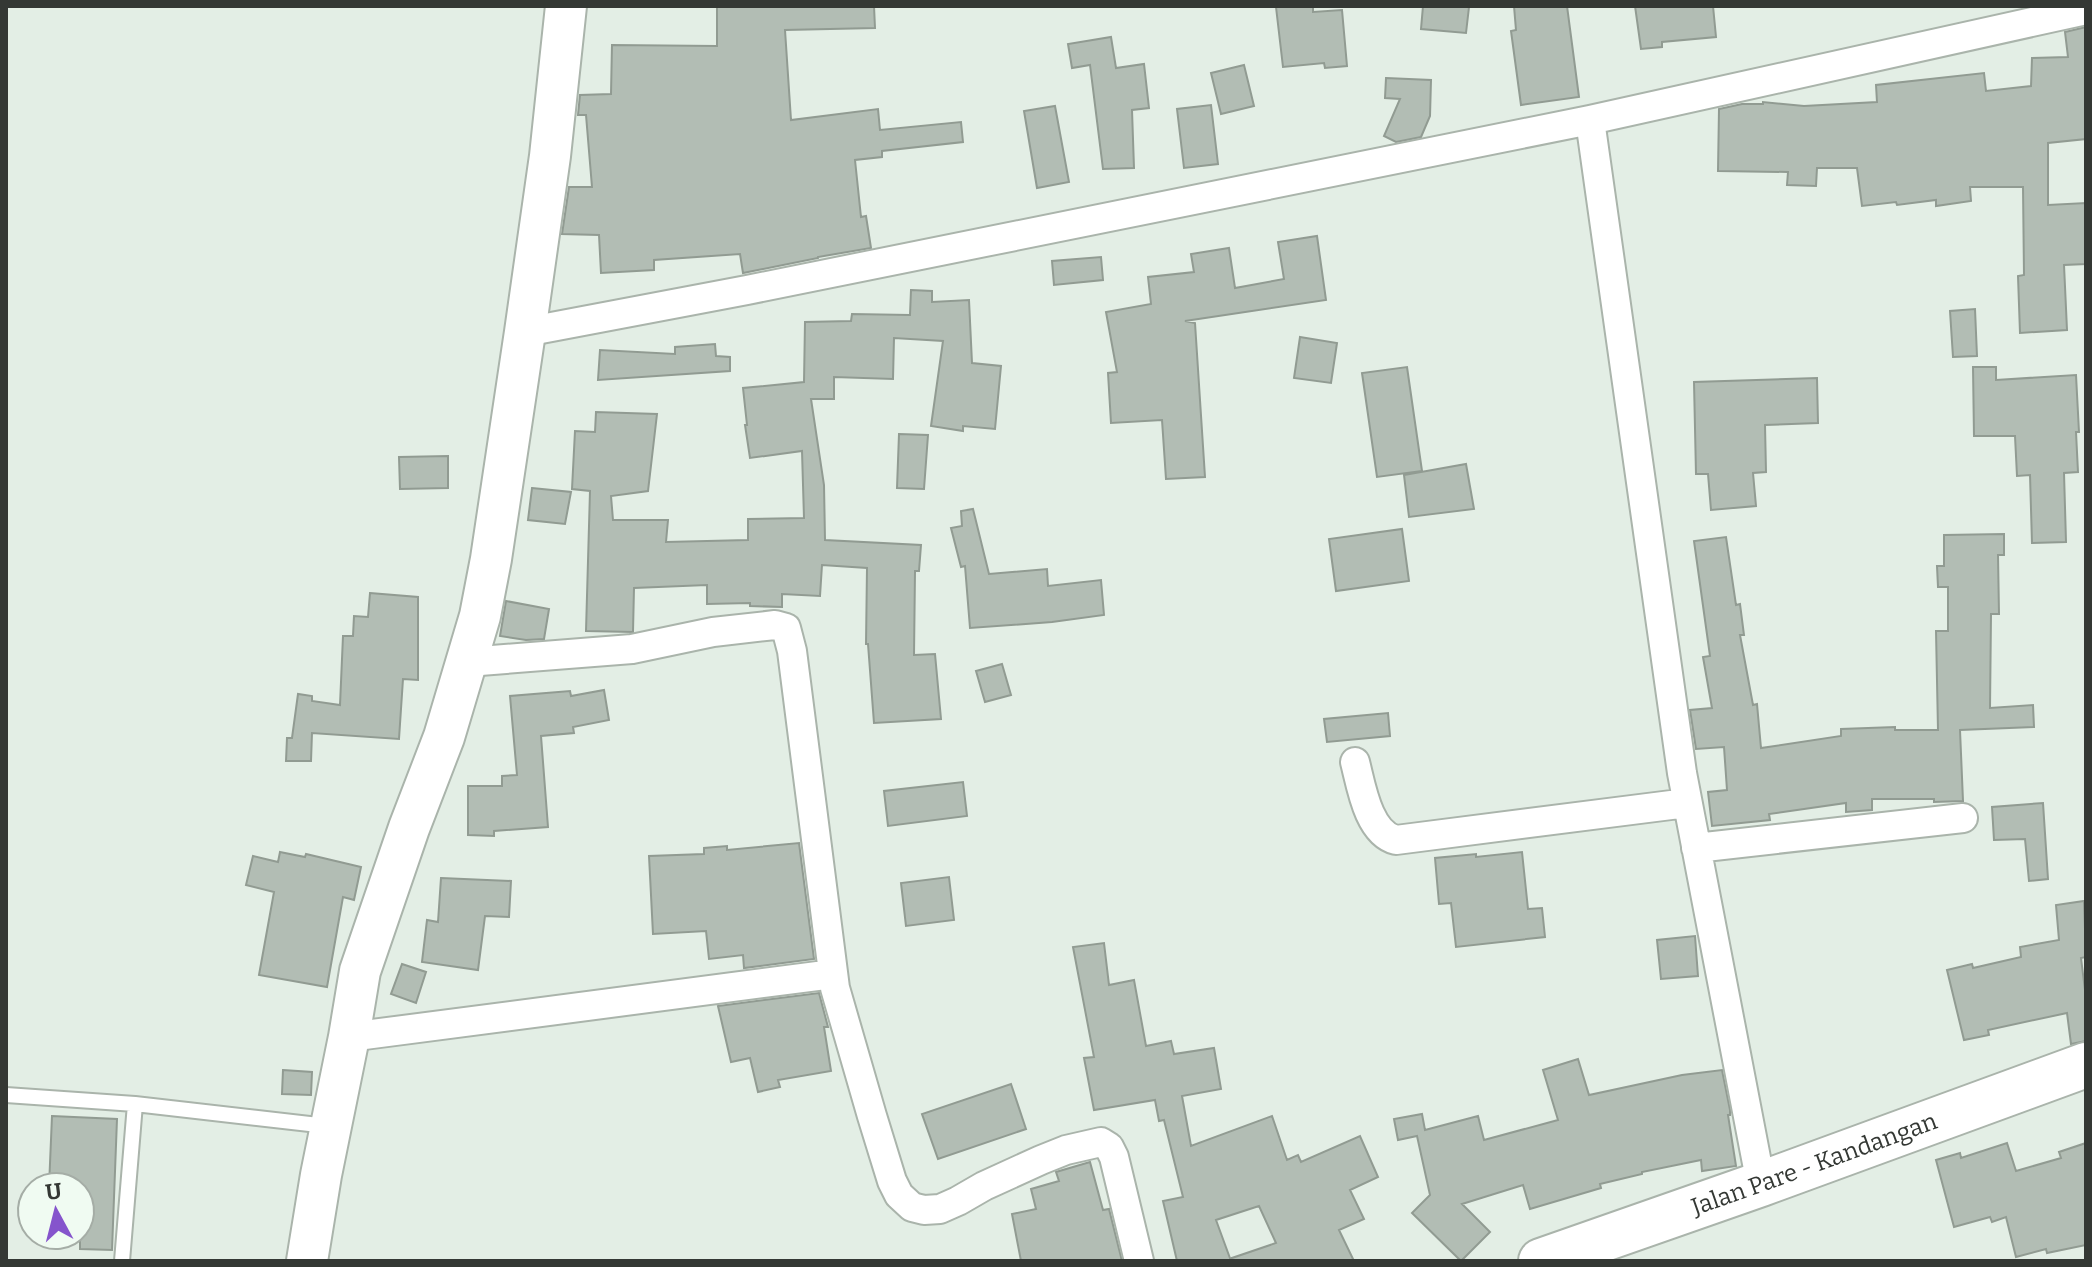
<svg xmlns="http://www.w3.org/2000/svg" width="2092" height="1267" viewBox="0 0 2092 1267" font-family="Bitter,serif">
<rect width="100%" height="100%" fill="#e3eee5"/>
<path fill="#b2bdb4" stroke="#919b92" stroke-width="2" d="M 717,6 L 874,6 L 875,28 L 785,30 L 791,120 L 878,109 L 880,130 L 961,122 L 963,142 L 882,151 L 882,157 L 855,160 L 861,217 L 866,216 L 871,248 L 818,257 L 818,258 L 743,273 L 740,254 L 654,260 L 654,270 L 601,273 L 599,235 L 562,234 L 569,187 L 592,187 L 586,115 L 578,115 L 580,95 L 611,94 L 612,45 L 717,46 Z
M 1290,6 L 1313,6 L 1313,12 L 1342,10 L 1347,66 L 1325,68 L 1324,63 L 1283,67 L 1276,7 Z
M 1423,6 L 1469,7 L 1466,33 L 1421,29 Z
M 1514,6 L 1567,6 L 1579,97 L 1521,105 L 1511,31 L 1516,30 Z
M 1635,6 L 1713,6 L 1716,37 L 1662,42 L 1662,47 L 1641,49 Z
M 2086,27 L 2086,139 L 2048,143 L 2048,205 L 2086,203 L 2086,264 L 2064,265 L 2067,330 L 2020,333 L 2018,276 L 2024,275 L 2023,187 L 1970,187 L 1971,201 L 1936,206 L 1936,200 L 1897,205 L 1896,202 L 1862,206 L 1857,168 L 1817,168 L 1816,186 L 1787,185 L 1788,172 L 1718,171 L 1719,109 L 1742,104 L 1763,104 L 1763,102 L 1804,106 L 1877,102 L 1876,85 L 1984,73 L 1986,91 L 2031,86 L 2032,58 L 2068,57 L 2065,32 Z
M 1111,37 L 1116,68 L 1144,64 L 1149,108 L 1132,110 L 1134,168 L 1103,169 L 1090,65 L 1072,68 L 1068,44 Z
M 1244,65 L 1254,106 L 1221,114 L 1211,73 Z
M 1386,78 L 1431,80 L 1430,116 L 1421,137 L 1396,142 L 1384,136 L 1400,99 L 1385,98 Z
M 1211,105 L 1218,164 L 1184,168 L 1177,109 Z
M 1055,106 L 1069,182 L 1037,188 L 1024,111 Z
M 1317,236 L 1326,300 L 1185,321 L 1195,323 L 1205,477 L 1166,479 L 1162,420 L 1111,423 L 1108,373 L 1117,372 L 1106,312 L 1151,304 L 1148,277 L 1194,272 L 1191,254 L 1229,248 L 1235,288 L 1284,279 L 1278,242 Z
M 1101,257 L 1103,280 L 1054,285 L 1052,261 Z
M 911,290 L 932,291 L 932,302 L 969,300 L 972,363 L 1001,366 L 995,429 L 963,426 L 963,431 L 931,426 L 943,341 L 894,338 L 893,379 L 834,377 L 834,399 L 811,399 L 824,485 L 825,540 L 921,545 L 919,571 L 915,571 L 914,655 L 935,654 L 941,719 L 874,723 L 868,644 L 866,644 L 867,568 L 822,565 L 820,596 L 782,594 L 782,607 L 750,606 L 750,603 L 707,604 L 707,585 L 634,588 L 633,632 L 586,631 L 590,491 L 572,489 L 575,431 L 595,432 L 596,412 L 657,414 L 648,491 L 611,496 L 613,520 L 668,520 L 666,542 L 748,540 L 748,519 L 804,518 L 802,451 L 750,458 L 745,425 L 747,425 L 743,388 L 804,382 L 805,322 L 851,321 L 852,314 L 910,315 Z
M 1975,309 L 1977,356 L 1953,357 L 1950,311 Z
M 1300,337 L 1337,343 L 1331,383 L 1294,378 Z
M 715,344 L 716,356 L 730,357 L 730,371 L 598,380 L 600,350 L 675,354 L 675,347 Z
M 1407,367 L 1422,471 L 1377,477 L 1362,373 Z
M 1973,367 L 1996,367 L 1996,380 L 2076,375 L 2079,432 L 2076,432 L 2078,472 L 2064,473 L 2066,542 L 2032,543 L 2030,475 L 2017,476 L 2015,436 L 1974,436 Z
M 1817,378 L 1818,423 L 1765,425 L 1766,472 L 1753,473 L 1756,506 L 1711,510 L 1708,474 L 1696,474 L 1694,382 Z
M 899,434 L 928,435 L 924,489 L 897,488 Z
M 448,456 L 448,488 L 400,489 L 399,457 Z
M 1466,464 L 1474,509 L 1409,517 L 1404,475 Z
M 532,488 L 571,492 L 565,524 L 528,520 Z
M 973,509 L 989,574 L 1047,569 L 1048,586 L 1101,580 L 1104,615 L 1052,622 L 970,628 L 965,566 L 961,567 L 951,528 L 962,526 L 961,511 Z
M 1402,529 L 1409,581 L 1336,591 L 1329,539 Z
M 2004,534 L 2004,555 L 1998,555 L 1999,614 L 1991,614 L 1990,708 L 2033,705 L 2034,727 L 1960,730 L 1963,801 L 1934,802 L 1934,799 L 1872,799 L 1872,810 L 1846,812 L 1846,803 L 1769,814 L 1770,820 L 1712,826 L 1708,792 L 1727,790 L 1724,747 L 1696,749 L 1690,710 L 1712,708 L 1703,657 L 1710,656 L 1694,541 L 1726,537 L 1736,605 L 1740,604 L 1744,635 L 1740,635 L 1753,705 L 1757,704 L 1761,748 L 1841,736 L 1841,729 L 1895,727 L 1895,730 L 1938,730 L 1936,631 L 1948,631 L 1948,587 L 1938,587 L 1937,566 L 1944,566 L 1944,535 Z
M 370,593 L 418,597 L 418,680 L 403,679 L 399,739 L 312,733 L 311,761 L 286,761 L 287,738 L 292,738 L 298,694 L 312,696 L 312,701 L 340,705 L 343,636 L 353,636 L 354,616 L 368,617 Z
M 506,601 L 549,609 L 544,639 L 526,640 L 500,636 Z
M 1002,664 L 1011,695 L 985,702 L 976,671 Z
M 604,690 L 609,720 L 573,727 L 574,733 L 541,736 L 548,827 L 494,831 L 494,836 L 468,835 L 468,786 L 502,786 L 502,776 L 517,775 L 510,696 L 570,691 L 571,696 Z
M 1388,713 L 1390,736 L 1327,742 L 1324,719 Z
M 963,782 L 967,816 L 888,826 L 884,791 Z
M 2043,803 L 2048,879 L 2029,881 L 2025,839 L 1994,840 L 1992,807 Z
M 799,843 L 814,959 L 744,968 L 743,955 L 709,959 L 706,931 L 653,934 L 649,856 L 704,854 L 704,848 L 727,846 L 727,850 Z
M 280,852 L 305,857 L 306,854 L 361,867 L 354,900 L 343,897 L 327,987 L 259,975 L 274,892 L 246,885 L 253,856 L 278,862 Z
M 1522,852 L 1528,909 L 1542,908 L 1545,937 L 1456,947 L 1451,903 L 1439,904 L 1435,858 L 1476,854 L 1476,857 Z
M 949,877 L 954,920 L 906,926 L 901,883 Z
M 441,878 L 511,881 L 509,917 L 485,916 L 478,970 L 422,962 L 427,920 L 438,922 Z
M 2084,901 L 2086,957 L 2081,958 L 2086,998 L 2086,1041 L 2071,1044 L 2067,1013 L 1988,1030 L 1989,1035 L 1964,1040 L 1947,970 L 1972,964 L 1973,968 L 2021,957 L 2020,947 L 2059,940 L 2056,905 Z
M 1695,936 L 1698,976 L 1661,979 L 1657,940 Z
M 1104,943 L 1109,985 L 1134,980 L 1146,1046 L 1171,1041 L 1174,1054 L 1214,1048 L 1221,1089 L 1182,1096 L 1191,1146 L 1272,1116 L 1287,1160 L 1298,1155 L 1301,1162 L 1360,1136 L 1378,1177 L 1350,1190 L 1364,1219 L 1339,1230 L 1354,1261 L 1233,1261 L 1232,1258 L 1276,1243 L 1259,1206 L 1216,1220 L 1231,1261 L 1177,1261 L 1163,1201 L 1183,1197 L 1164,1120 L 1159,1121 L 1155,1100 L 1094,1110 L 1084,1058 L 1094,1057 L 1073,947 Z
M 402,964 L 426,972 L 416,1003 L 391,994 Z
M 819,993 L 828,1027 L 824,1027 L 831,1071 L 778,1080 L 780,1087 L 758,1092 L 750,1058 L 731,1062 L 718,1006 Z
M 1578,1059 L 1589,1095 L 1682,1075 L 1722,1070 L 1730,1110 L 1730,1115 L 1728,1115 L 1736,1166 L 1702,1171 L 1701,1160 L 1642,1172 L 1642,1174 L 1600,1184 L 1601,1188 L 1530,1209 L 1523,1185 L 1462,1204 L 1490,1232 L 1461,1261 L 1412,1213 L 1430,1195 L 1417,1136 L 1398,1140 L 1394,1119 L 1422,1114 L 1425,1130 L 1478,1116 L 1484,1140 L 1558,1120 L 1543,1070 Z
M 283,1070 L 312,1072 L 311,1095 L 282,1094 Z
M 1011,1084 L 1026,1129 L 938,1159 L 922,1114 Z
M 52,1116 L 117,1119 L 112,1250 L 80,1249 L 80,1187 L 49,1187 Z
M 2007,1143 L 2016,1171 L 2061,1158 L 2059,1152 L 2086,1143 L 2086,1245 L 2047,1253 L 2046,1249 L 2016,1257 L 2006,1217 L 1992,1222 L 1990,1217 L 1954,1227 L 1936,1160 L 1960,1153 L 1961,1158 Z
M 1090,1162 L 1103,1210 L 1109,1209 L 1122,1261 L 1021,1261 L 1012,1214 L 1036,1209 L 1031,1189 L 1059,1181 L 1056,1172 Z"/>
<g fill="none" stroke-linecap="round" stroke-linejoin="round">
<defs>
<path id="lane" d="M 6,1095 L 135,1104 L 327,1126
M 122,1261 L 135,1104"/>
<path id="street" d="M 1590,120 L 1682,773 L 1761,1184
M 525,332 L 747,290 L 1590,120 L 2086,10
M 467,662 L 632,649 L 713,632 L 775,625 L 786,628 L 792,651 L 835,988 L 872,1116 L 892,1181 L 899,1195 L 912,1207 L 924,1210 L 940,1209 L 958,1201 L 984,1186 L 1041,1160 L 1066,1150 L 1101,1142 L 1109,1147 L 1114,1157 L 1139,1261
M 1355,762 C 1361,785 1368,833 1396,840 L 1687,803
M 1696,848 L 1963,818
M 349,1037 L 833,974"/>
<path id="secondary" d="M 307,1261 L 321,1175 L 349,1037 L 360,971 L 409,828 L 444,737 L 480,616 L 491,559 L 525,332 L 550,156 L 566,6"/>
<g id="primary">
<path id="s1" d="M 1541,1261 L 1761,1184 L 2086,1065"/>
</g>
</defs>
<use href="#lane" stroke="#aab4ab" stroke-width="18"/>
<use href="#street" stroke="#aab4ab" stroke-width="32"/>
<use href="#secondary" stroke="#aab4ab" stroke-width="44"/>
<use href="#primary" stroke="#aab4ab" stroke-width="48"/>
<use href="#lane" stroke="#fff" stroke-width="14"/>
<use href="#street" stroke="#fff" stroke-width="28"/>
<use href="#secondary" stroke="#fff" stroke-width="40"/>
<use href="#primary" stroke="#fff" stroke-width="44"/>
</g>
<g text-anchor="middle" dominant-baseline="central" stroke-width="8" stroke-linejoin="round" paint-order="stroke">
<g font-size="24" fill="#343834" stroke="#f0fbf2">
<text stroke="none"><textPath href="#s1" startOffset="290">Jalan Pare - Kandangan</textPath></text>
</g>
</g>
<rect width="2092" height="1267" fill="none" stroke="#343834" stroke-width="16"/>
<g transform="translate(56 1211) rotate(353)"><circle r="38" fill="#f0fbf2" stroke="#a5ada6" stroke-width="2"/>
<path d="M0-6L14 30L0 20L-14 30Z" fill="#8554cc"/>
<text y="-12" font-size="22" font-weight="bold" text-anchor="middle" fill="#343834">U</text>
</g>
</svg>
